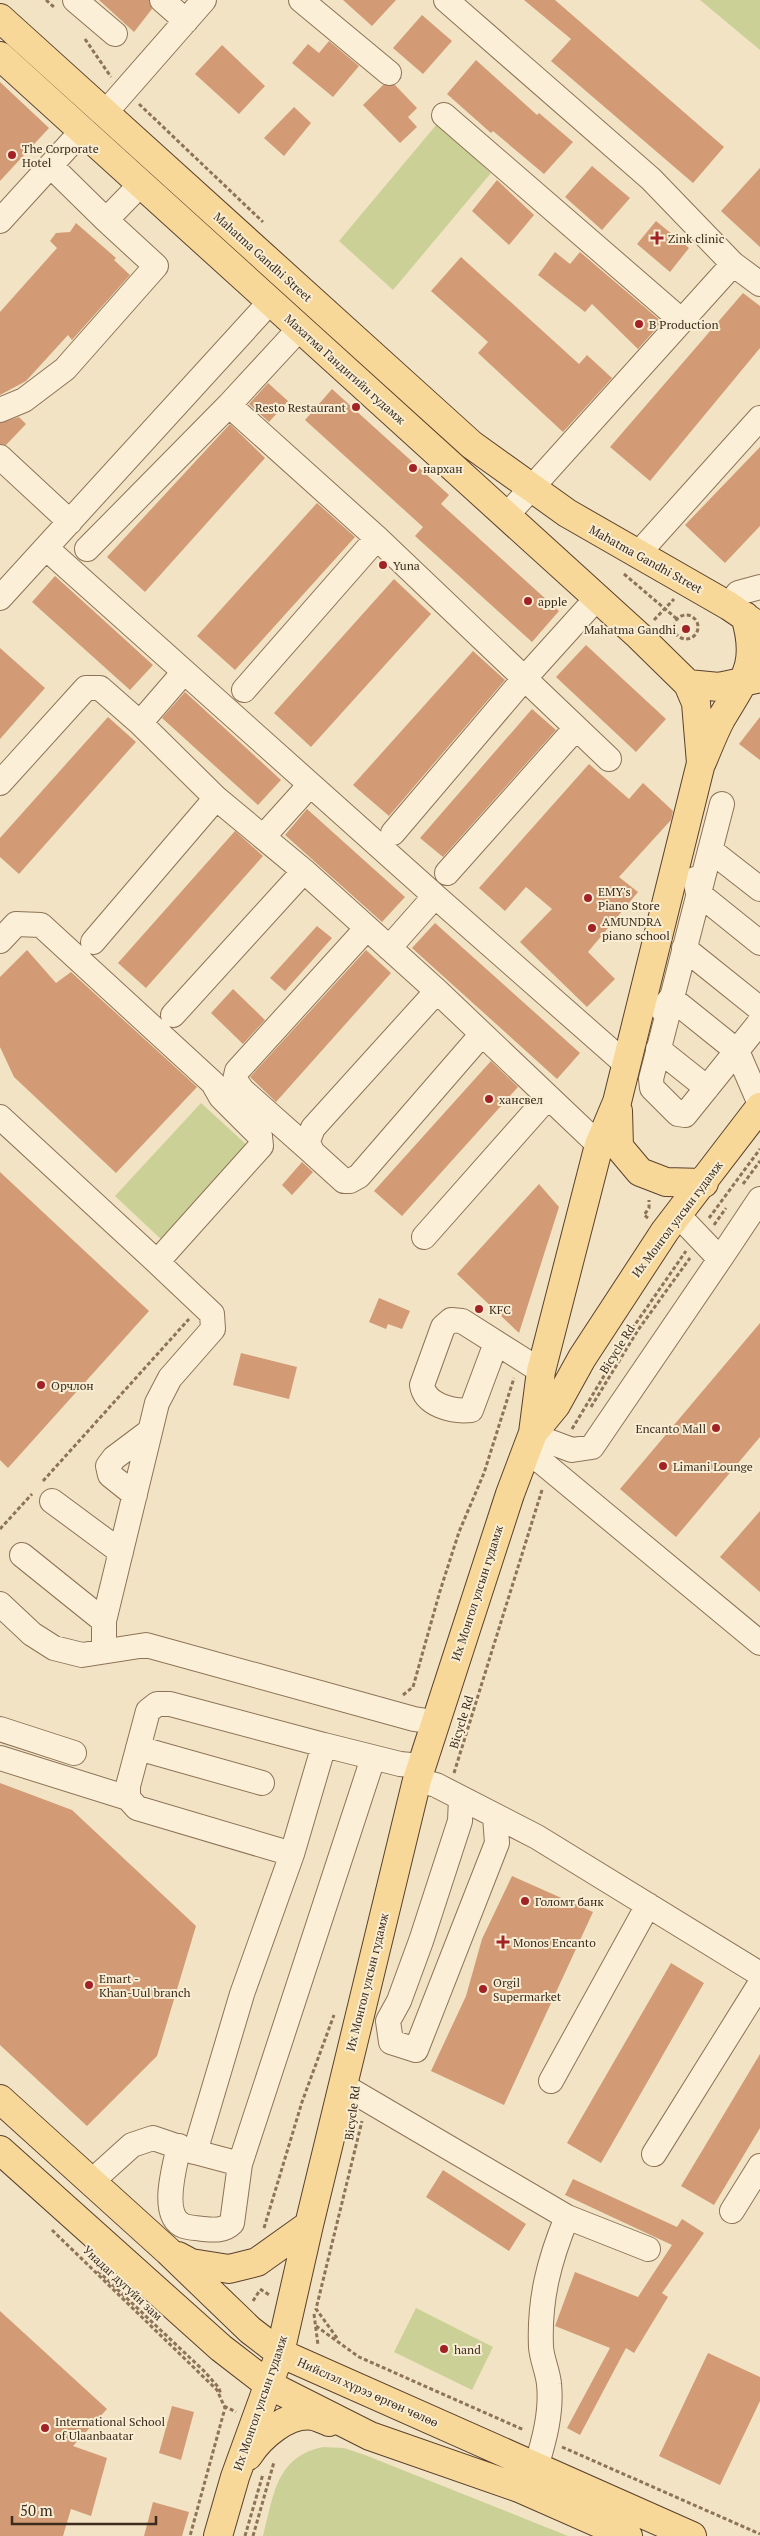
<svg xmlns="http://www.w3.org/2000/svg" width="760" height="2536" viewBox="0 0 760 2536" font-family="'PT Serif',serif">
<rect width="100%" height="100%" fill="#f1e3c3"/>
<path fill="#cbd196" d="M 700,0 L 760,0 L 760,50 Z
M 437,124 L 491,173 L 393,290 L 339,241 Z
M 201,1103 L 249,1147 L 163,1241 L 115,1196 Z
M 416,2308 L 493,2347 L 472,2390 L 394,2352 Z
M 323,2447 L 344,2448 L 365,2455 L 568,2536 L 263,2536 C 274,2496 275,2457 323,2447 Z"/>
<path fill="#d29b76" d="M 99,0 L 149,0 L 152,9 L 134,32 Z
M 343,0 L 396,0 L 372,26 Z
M 524,0 L 555,0 L 724,147 L 693,183 L 551,61 L 571,39 Z
M 422,15 L 452,41 L 423,74 L 393,48 Z
M 329,41 L 359,66 L 333,97 L 292,63 L 308,44 L 319,53 Z
M 222,45 L 265,86 L 239,114 L 195,74 Z
M 476,60 L 537,115 L 539,113 L 573,142 L 544,174 L 493,131 L 491,133 L 447,94 Z
M 0,82 L 49,128 L 0,181 Z
M 383,85 L 395,85 L 417,108 L 408,117 L 417,127 L 400,143 L 363,105 Z
M 294,107 L 311,123 L 284,156 L 264,138 Z
M 592,166 L 630,198 L 602,230 L 565,197 Z
M 760,168 L 760,247 L 721,211 Z
M 497,180 L 534,215 L 509,245 L 472,211 Z
M 656,221 L 689,248 L 670,272 L 637,244 Z
M 76,223 L 116,258 L 114,260 L 130,275 L 72,340 L 68,335 L 26,381 L 0,395 L 0,312 L 57,248 L 50,241 L 56,233 L 70,232 Z
M 555,252 L 570,264 L 580,252 L 662,322 L 638,349 L 592,304 L 585,312 L 538,275 Z
M 461,257 L 579,364 L 587,355 L 612,378 L 563,432 L 478,353 L 488,342 L 431,291 Z
M 743,293 L 760,306 L 760,348 L 650,481 L 610,447 Z
M 268,383 L 288,401 L 269,422 L 249,404 Z
M 332,389 L 449,495 L 441,504 L 559,611 L 532,642 L 415,536 L 423,527 L 305,420 Z
M 19,417 L 26,424 L 6,445 L 0,444 L 0,423 Z
M 230,424 L 265,458 L 145,592 L 107,557 Z
M 760,447 L 760,526 L 725,563 L 685,525 Z
M 317,503 L 355,537 L 235,670 L 197,636 Z
M 55,576 L 153,665 L 130,690 L 32,602 Z
M 394,579 L 431,614 L 311,747 L 274,713 Z
M 586,645 L 666,719 L 636,752 L 556,677 Z
M 0,648 L 45,688 L 0,739 Z
M 473,651 L 505,680 L 389,816 L 353,785 Z
M 185,692 L 281,780 L 258,805 L 162,718 Z
M 532,709 L 556,730 L 443,857 L 420,838 Z
M 108,717 L 136,742 L 19,874 L 0,857 L 0,838 Z
M 760,717 L 760,760 L 739,744 Z
M 589,764 L 629,799 L 643,783 L 673,811 L 671,820 L 619,877 L 638,892 L 588,952 L 615,979 L 587,1007 L 520,942 L 552,909 L 526,887 L 505,911 L 479,888 Z
M 307,809 L 405,897 L 382,922 L 285,835 Z
M 235,831 L 263,856 L 146,988 L 118,963 Z
M 435,923 L 580,1053 L 557,1079 L 412,948 Z
M 317,926 L 332,938 L 285,991 L 270,978 Z
M 27,950 L 56,983 L 71,972 L 197,1087 L 116,1173 L 14,1077 L 0,1047 L 0,977 Z
M 366,950 L 391,973 L 276,1102 L 250,1077 Z
M 233,989 L 265,1020 L 243,1044 L 211,1013 Z
M 491,1061 L 518,1087 L 402,1216 L 374,1191 Z
M 302,1162 L 313,1172 L 292,1195 L 282,1185 Z
M 0,1172 L 149,1311 L 8,1468 L 0,1460 Z
M 539,1184 L 559,1207 L 519,1333 L 457,1274 Z
M 379,1298 L 410,1311 L 402,1329 L 388,1324 L 386,1329 L 369,1322 Z
M 760,1323 L 760,1437 L 676,1537 L 620,1489 Z
M 241,1353 L 297,1367 L 289,1399 L 233,1385 Z
M 760,1511 L 760,1592 L 720,1557 Z
M 0,1783 L 72,1810 L 196,1926 L 157,2056 L 87,2126 L 0,2045 Z
M 512,1876 L 593,1912 L 504,2105 L 431,2071 L 466,1996 L 482,1939 Z
M 671,1963 L 704,1983 L 601,2163 L 567,2143 Z
M 760,2054 L 760,2128 L 714,2205 L 681,2186 Z
M 443,2170 L 526,2224 L 509,2251 L 426,2197 Z
M 573,2179 L 677,2227 L 682,2219 L 704,2233 L 662,2293 L 668,2297 L 634,2353 L 626,2348 L 580,2435 L 567,2428 L 610,2348 L 555,2326 L 575,2272 L 638,2297 L 672,2245 L 565,2195 Z
M 0,2311 L 107,2409 L 73,2446 L 107,2458 L 91,2516 L 71,2509 L 63,2536 L 0,2536 Z
M 708,2353 L 760,2377 L 760,2401 L 720,2485 L 659,2456 Z
M 172,2406 L 194,2412 L 181,2460 L 159,2453 Z
M 153,2502 L 189,2512 L 182,2536 L 144,2536 Z"/>
<g fill="none" stroke-linecap="round" stroke-linejoin="round">
<defs>
<path id="minor" d="M 75,0 L 115,34
M 162,0 L 186,21
M 301,0 L 389,73
M 446,0 L 651,179 L 733,264 L 760,284
M 105,113 L 204,0
M 444,115 L 682,321
M 51,166 L 106,220 L 141,184
M 0,221 L 82,131
M 229,405 L 377,538 L 609,759
M 0,410 L 24,400 L 65,369 L 156,266 L 106,220
M 0,457 L 70,522
M 507,515 L 733,264
M 46,548 L 435,896
M 87,549 L 229,405 L 300,328
M 637,555 L 760,418
M 0,598 L 270,302
M 729,606 L 738,593 L 760,587
M 244,690 L 377,538
M 140,723 L 216,798 L 304,871 L 437,991 L 599,1145
M 0,783 L 86,688 L 100,688 L 140,723 L 184,672
M 722,804 L 651,1079 L 652,1088 L 678,1114 L 685,1115 L 760,1022
M 393,833 L 523,680 L 597,598
M 263,837 L 309,786
M 710,850 L 760,889
M 447,873 L 576,728
M 695,879 L 698,893 L 760,943
M 0,941 L 16,924 L 41,925 L 213,1083 L 221,1097 L 260,1136 L 261,1146 L 157,1262 L 0,1117
M 93,942 L 216,798
M 389,948 L 435,896 L 627,1065
M 684,948 L 760,1009
M 437,991 L 313,1128 L 308,1141 L 312,1152 L 344,1181 L 350,1181 L 359,1176 L 482,1034
M 662,1009 L 671,998 L 737,1051 L 760,1104
M 173,1015 L 304,871
M 658,1049 L 707,1088
M 312,1152 L 242,1090 L 235,1080 L 237,1071 L 367,928
M 424,1237 L 548,1097
M 720,1259 L 760,1199
M 496,1343 L 471,1410 C 452,1412 425,1405 422,1385 L 443,1327 L 451,1320 L 462,1321 L 541,1371
M 532,1435 L 572,1450 L 592,1447 L 720,1259 L 678,1215
M 526,1453 L 543,1463 L 760,1643
M 135,1495 L 110,1475 L 108,1466 L 114,1458 L 150,1431
M 52,1501 L 121,1552
M 22,1555 L 104,1621
M 0,1604 L 32,1634 L 54,1648 L 82,1655 L 146,1645 L 414,1719 L 434,1722
M 104,1651 L 104,1621 L 157,1403 L 170,1378 L 213,1329 L 212,1314 L 157,1262
M 0,1729 L 74,1753
M 138,1748 L 262,1783
M 0,1758 L 128,1798
M 373,1758 L 240,2164 L 195,2152 L 242,1994 L 292,1854 L 324,1745 L 400,1764 L 421,1766
M 417,1780 L 436,1785 L 537,1837 L 760,1974
M 461,1798 L 460,1821 L 421,1941 L 399,2001 L 388,2021 L 391,2042 L 416,2050 L 497,1843 L 495,1816
M 292,1854 L 137,1808 L 128,1798 L 128,1786 L 148,1711 L 157,1704 L 170,1704 L 324,1745
M 551,2081 L 648,1905
M 342,2085 L 567,2217
M 179,2146 C 175,2166 159,2216 184,2226 C 190,2228 198,2228 203,2229 C 214,2230 224,2231 232,2223 L 240,2164
M 654,2154 L 760,1984
M 91,2182 L 132,2145 L 153,2138 L 194,2152
M 732,2211 L 760,2166
M 536,2467 C 544,2441 552,2412 549,2384 C 548,2372 542,2360 541,2347 C 539,2299 549,2261 567,2217 L 648,2249"/>
<path id="major" d="M 0,18 L 472,445 L 567,513 L 729,606 L 760,627
M 0,56 L 639,636 L 688,684 L 696,703 L 701,763 L 617,1102 L 599,1145 L 541,1371 L 533,1433 L 510,1494 L 417,1780 L 309,2225 L 280,2353 L 235,2477 L 218,2536
M 688,684 L 719,687 L 756,679
M 702,762 C 708,748 714,732 721,719 C 744,680 760,665 745,616
M 618,1111 L 619,1147 L 640,1172 L 666,1182 L 704,1183
M 533,1433 L 556,1405 L 582,1358 L 665,1231 L 760,1107
M 0,2099 L 168,2251 L 250,2330 L 280,2353 L 692,2536
M 0,2150 L 221,2348 L 269,2385 L 370,2436 L 519,2488 L 628,2536
M 178,2256 L 191,2263 L 229,2269 L 257,2262 L 309,2225
M 248,2456 C 260,2437 288,2412 313,2416 C 318,2417 324,2420 329,2422"/>
</defs>
<use href="#minor" stroke="#8d7358" stroke-width="26"/>
<use href="#major" stroke="#5b412d" stroke-width="30"/>
<path stroke="#8d7358" stroke-width="3" stroke-dasharray="4 2.5" stroke-linecap="butt" d="M 46,0 L 55,8
M 85,39 L 111,77
M 139,104 L 263,222
M 624,574 L 677,619
M674 627a12 12 0 1 1 24 0a12 12 0 1 1-24 0Z
M 654,620 L 674,599
M 743,1184 L 760,1161
M 648,1218 L 644,1215 L 649,1208 L 649,1200
M 709,1218 L 760,1149
M 714,1225 L 726,1208
M 591,1407 L 638,1330 L 690,1258
M 572,1429 L 634,1326 L 686,1251
M 43,1481 L 189,1319
M 0,1529 L 32,1494
M 403,1695 L 413,1687 L 440,1591 L 459,1532 L 484,1473 L 514,1378
M 454,1773 L 542,1490
M 264,2228 L 302,2102 L 334,2015
M 52,2230 L 217,2390 L 225,2408 L 190,2536
M 98,2271 L 204,2371 L 219,2388 L 221,2395
M 260,2289 L 271,2296
M 253,2301 L 260,2290
M 314,2314 L 318,2345
M 316,2326 L 359,2357 L 524,2430
M 337,2338 L 316,2309 L 362,2121
M 224,2406 L 236,2412
M 562,2447 L 760,2534
M 245,2536 L 263,2474
M 253,2536 L 274,2462"/>
<use href="#minor" stroke="#fbf0d7" stroke-width="24"/>
<use href="#major" stroke="#f7d898" stroke-width="28"/>
</g>
<g fill="#a12326" stroke="#f8edd3" stroke-width="2">
<circle cx="12" cy="155" r="5"/>
<path d="M654.5 230.5h5v5h5v5h-5v5h-5v-5h-5v-5h5z"/>
<circle cx="639" cy="324" r="5"/>
<circle cx="356" cy="407" r="5"/>
<circle cx="413" cy="468" r="5"/>
<circle cx="383" cy="565" r="5"/>
<circle cx="528" cy="601" r="5"/>
<circle cx="686" cy="629" r="5"/>
<circle cx="588" cy="898" r="5"/>
<circle cx="592" cy="928" r="5"/>
<circle cx="489" cy="1099" r="5"/>
<circle cx="479" cy="1309" r="5"/>
<circle cx="41" cy="1385" r="5"/>
<circle cx="716" cy="1428" r="5"/>
<circle cx="663" cy="1466" r="5"/>
<circle cx="525" cy="1901" r="5"/>
<path d="M500.5 1934.5h5v5h5v5h-5v5h-5v-5h-5v-5h5z"/>
<circle cx="89" cy="1985" r="5"/>
<circle cx="483" cy="1989" r="5"/>
<circle cx="444" cy="2349" r="5"/>
<circle cx="45" cy="2428" r="5"/>
</g>
<g text-anchor="middle" dominant-baseline="central" stroke-width="4" stroke-linejoin="round" paint-order="stroke">
<g font-size="12" fill="#3c2c1d" stroke="#f8edd3" text-anchor="start">
<text x="22" y="148">The Corporate<tspan x="22" dy="14">Hotel</tspan></text>
<text x="668" y="238">Zink clinic</text>
<text x="649" y="324">B Production</text>
<text x="346" y="407" text-anchor="end">Resto Restaurant</text>
<text x="423" y="468">нархан</text>
<text x="393" y="565">Yuna</text>
<text x="538" y="601">apple</text>
<text x="676" y="629" text-anchor="end">Mahatma Gandhi</text>
<text x="598" y="891">EMY's<tspan x="598" dy="14">Piano Store</tspan></text>
<text x="602" y="921">AMUNDRA<tspan x="602" dy="14">piano school</tspan></text>
<text x="499" y="1099">хансвел</text>
<text x="489" y="1309">KFC</text>
<text x="51" y="1385">Орчлон</text>
<text x="706" y="1428" text-anchor="end">Encanto Mall</text>
<text x="673" y="1466">Limani Lounge</text>
<text x="535" y="1901">Голомт банк</text>
<text x="513" y="1942">Monos Encanto</text>
<text x="99" y="1978">Emart -<tspan x="99" dy="14">Khan-Uul branch</tspan></text>
<text x="493" y="1982">Orgil<tspan x="493" dy="14">Supermarket</tspan></text>
<text x="454" y="2349">hand</text>
<text x="55" y="2421">International School<tspan x="55" dy="14">of Ulaanbaatar</tspan></text>
</g>
<g font-size="12" fill="#3c2c1d" stroke="#f8edd3">
<text transform="translate(263 257) rotate(42)">Mahatma Gandhi Street</text>
<text transform="translate(345 369) rotate(42)">Махатма Гандигийн гудамж</text>
<text transform="translate(646 559) rotate(29)">Mahatma Gandhi Street</text>
<text transform="translate(677 1219) rotate(-53)">Их Монгол улсын гудамж</text>
<text transform="translate(617 1349) rotate(-58)">Bicycle Rd</text>
<text transform="translate(477 1593) rotate(-72)">Их Монгол улсын гудамж</text>
<text transform="translate(461 1722) rotate(-73)">Bicycle Rd</text>
<text transform="translate(367 1982) rotate(-76)">Их Монгол улсын гудамж</text>
<text transform="translate(352 2113) rotate(-83)">Bicycle Rd</text>
<text transform="translate(123 2283) rotate(43)">Унадаг дугуйн зам</text>
<text transform="translate(368 2392) rotate(24)">Нийслэл хүрээ өргөн чөлөө</text>
<text transform="translate(260 2403) rotate(-71)">Их Монгол улсын гудамж</text>
</g>
</g>
<path d="M12 2516v8h144v-8" fill="none" stroke="#3c2c1d" stroke-width="2.5"/>
<text x="20" y="2516" font-size="15" fill="#3c2c1d" stroke="#f8edd3" stroke-width="4" paint-order="stroke">50 m</text>
</svg>
